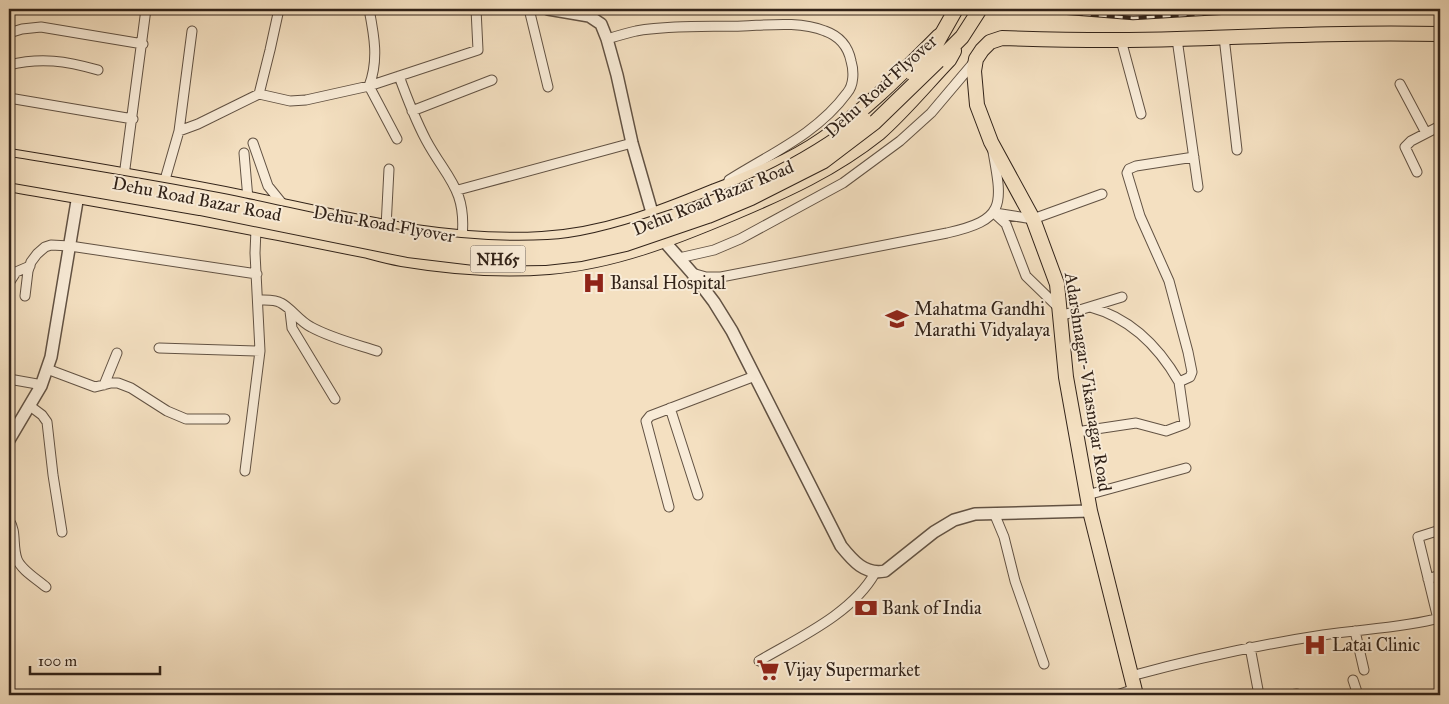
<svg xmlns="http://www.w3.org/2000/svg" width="1449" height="704" viewBox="0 0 1449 704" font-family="'IM FELL Great Primer',serif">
<rect width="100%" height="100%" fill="#f4e0c1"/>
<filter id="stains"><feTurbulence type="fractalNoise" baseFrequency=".004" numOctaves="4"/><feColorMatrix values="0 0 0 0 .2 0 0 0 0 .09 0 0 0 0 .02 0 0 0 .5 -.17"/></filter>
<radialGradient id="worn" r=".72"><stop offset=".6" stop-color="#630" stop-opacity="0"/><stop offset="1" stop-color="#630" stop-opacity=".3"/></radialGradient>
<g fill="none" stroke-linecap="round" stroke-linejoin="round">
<defs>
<path id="minor" d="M 369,9 C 374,35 379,60 369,86 L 397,139
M 529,9 L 548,87
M 9,33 L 22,29 L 41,27 L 143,44
M 1224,37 L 1237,150
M 607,39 C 617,36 627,33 636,31 C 671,25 708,27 743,26 C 769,25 800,21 825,31 C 839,36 848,46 851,61 C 854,71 854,85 847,93 C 817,134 770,154 729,180
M 1177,39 L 1198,187
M 1121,40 L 1141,114
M 9,65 C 41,57 66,61 98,70
M 399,76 C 407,98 415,119 426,140 C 447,179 467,189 462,238
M 1400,84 L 1426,133
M 259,94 L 290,101 L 306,100 L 369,86 L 478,50 L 476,9
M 9,98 L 133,119
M 412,111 L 492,80
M 179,131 L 198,124 L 259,94 L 270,50 L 279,9
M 253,143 L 268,186 L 285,207
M 244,153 L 248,199
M 1417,172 L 1405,147 L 1411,141 L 1440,126
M 124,176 L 146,9
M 164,183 L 179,131 L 192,31
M 458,190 L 632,143
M 994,213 L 1006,224 L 1026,276 L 1059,308
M 995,213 L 1033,219 L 1102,194
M 386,227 L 389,169
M 679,258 L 714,250 L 740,239 L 843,183 L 900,141 L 931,113 L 975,61
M 692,273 L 706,277 L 721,277 L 947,233 C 1005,220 1003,206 993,152
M 9,283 L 16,272 L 30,266
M 25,296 L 28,271 L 31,262 L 37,254 L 45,247 L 51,245 L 70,246 L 257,274
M 258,300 C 265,300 275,299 281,303 C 291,308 299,321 311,327 C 331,338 355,344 377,351
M 1090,307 C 1130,318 1159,347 1179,382
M 290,311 L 292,328 L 335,399
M 1060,316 L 1122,297
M 159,348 L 260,351
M 47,369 L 95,387 L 111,383 L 118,383 L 131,388 L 167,411 L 186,419 L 225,419
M 9,379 L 37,384
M 104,385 L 117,353
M 30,406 L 42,415 L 47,422 L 53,475 L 62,532
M 670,408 L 698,495
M 1076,432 L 1136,423 L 1166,431 L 1185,424 L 1179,382 L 1190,377 L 1192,372 L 1188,352 L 1169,281 L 1140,216 L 1127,173 L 1129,169 L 1136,166 L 1194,157
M 245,471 L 260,351 L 255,253 L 256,229
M 1087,495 L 1186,468
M 669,507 L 646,421 L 650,416 L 755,376
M 994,513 L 1004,537 L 1015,581 L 1044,664
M 9,520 C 17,532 12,545 17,559 C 21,570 37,579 46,587
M 1428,579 L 1440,575
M 1438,619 L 1418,537 L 1440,530
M 1355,631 L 1364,670
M 1250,647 L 1259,695
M 759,661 C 798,638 852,614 875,573
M 1131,676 C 1194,659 1258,645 1323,635 C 1362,629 1402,628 1440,618
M 1353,680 L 1358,695
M 1117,695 L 1135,689
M 1289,695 L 1297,694 L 1297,695"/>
<path id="tertiary" d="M 548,9 L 589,16 L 601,24 L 607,39 L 617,75 L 632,143 L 653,216 L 664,241 L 692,273 L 714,302 L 732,331 L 841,546 C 853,561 865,575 885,571 L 934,532 L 954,520 L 975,514 L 1090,511
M 9,440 L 41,386 L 51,357 L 79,189"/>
<path id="primary" d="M 9,156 C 89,169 170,183 250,199 C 346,219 443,245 542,239 C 603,236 659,214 715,191 C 752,177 790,162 823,139 C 866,110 902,73 939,36
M 9,184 C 99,200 189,215 278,233 C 308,239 338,245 368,251 C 379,254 390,257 402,259 C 450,267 501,271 549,267 C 613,262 674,238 733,213 C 785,191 834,169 879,133 C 904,111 926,84 949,60 L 954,51
M 1136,695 L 1090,511 L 1066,377 L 1057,284 L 1033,219 L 991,142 L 977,105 L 974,71 L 976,59 L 982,50 L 990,42 L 1002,38 C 1060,40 1119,41 1177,39 C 1265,36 1352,32 1440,34"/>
<path id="trunk" d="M 930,55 L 956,9
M 938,61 L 962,37 L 980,9"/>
</defs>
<use href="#minor" stroke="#625243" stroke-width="11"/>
<use href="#tertiary" stroke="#625243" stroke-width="14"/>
<use href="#primary" stroke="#322319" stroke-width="16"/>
<use href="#trunk" stroke="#322319" stroke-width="16"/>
<use href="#minor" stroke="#f8ebd7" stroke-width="9"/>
<use href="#tertiary" stroke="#f8ebd7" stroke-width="11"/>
<use href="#primary" stroke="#f4e0c1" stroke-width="14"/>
<use href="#trunk" stroke="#f4e0c1" stroke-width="14"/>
<defs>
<path id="rail" d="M 1019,9 L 1133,18 L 1286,9"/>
</defs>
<use href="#rail" stroke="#322319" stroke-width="4.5"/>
<use href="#rail" stroke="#f8ebd7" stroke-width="2.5" stroke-dasharray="8" stroke-linecap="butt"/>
<defs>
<path id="trunk-bridge" d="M 912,73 L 930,55
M 9,164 C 87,177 165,189 243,205 C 343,226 445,253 548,247 C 585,245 622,234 657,222 C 731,199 803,167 864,119
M 9,175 L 200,208 L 408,250 L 483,259 L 545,258 L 581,254 L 626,244 L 708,216 L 751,198 L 824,161 L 874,123 L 938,61"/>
</defs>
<use href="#trunk-bridge" stroke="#322319" stroke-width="16" stroke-linecap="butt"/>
<use href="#trunk-bridge" stroke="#f4e0c1" stroke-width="14"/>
</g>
<defs>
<symbol id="hospital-bare" viewBox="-9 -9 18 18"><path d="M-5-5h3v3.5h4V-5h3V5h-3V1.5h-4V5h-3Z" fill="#8f2418" stroke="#f8ebd7" stroke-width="2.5" paint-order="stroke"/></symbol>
<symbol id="school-bare" viewBox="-9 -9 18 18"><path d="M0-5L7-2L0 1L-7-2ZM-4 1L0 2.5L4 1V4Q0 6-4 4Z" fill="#8f2418" stroke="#f8ebd7" stroke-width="2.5" paint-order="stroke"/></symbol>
<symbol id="bank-bare" viewBox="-9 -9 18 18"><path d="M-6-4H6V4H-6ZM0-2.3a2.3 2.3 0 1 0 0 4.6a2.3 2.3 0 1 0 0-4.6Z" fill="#8f2418" stroke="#f8ebd7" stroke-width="2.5" paint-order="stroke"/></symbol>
<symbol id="supermarket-bare" viewBox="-9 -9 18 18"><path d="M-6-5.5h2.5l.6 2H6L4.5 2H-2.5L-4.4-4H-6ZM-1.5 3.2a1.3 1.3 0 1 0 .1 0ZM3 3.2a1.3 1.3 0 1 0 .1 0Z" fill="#8f2418" stroke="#f8ebd7" stroke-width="2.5" paint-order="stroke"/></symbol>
</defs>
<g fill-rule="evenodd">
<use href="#hospital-bare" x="578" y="267" width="32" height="32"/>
<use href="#school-bare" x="881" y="303" width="32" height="32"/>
<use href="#bank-bare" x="850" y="592" width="32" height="32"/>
<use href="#hospital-bare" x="1299" y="629" width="32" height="32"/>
<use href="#supermarket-bare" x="752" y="654" width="32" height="32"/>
</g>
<g text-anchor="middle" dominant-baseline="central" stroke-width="4" stroke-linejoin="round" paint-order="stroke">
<rect fill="#f8ebd7" stroke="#6d5f52" stroke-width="1" x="470.5" y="245.5" width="55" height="27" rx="4"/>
<g font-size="16" font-weight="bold" fill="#322319">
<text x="498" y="259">NH65</text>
</g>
<g font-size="18" fill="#322319" stroke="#f8ebd7">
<text transform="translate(881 86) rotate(-42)">Dehu Road Flyover</text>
<text transform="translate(713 198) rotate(-22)">Dehu Road Bazar Road</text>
<text transform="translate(197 199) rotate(11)">Dehu Road Bazar Road</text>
<text transform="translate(384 224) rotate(10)">Dehu Road Flyover</text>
<text transform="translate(1088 382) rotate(81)">Adarshnagar-Vikasnagar Road</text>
</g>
<g font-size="18" fill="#322319" stroke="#f8ebd7" text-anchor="start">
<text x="610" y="283">Bansal Hospital</text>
<text x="914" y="309">Mahatma Gandhi<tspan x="914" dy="21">Marathi Vidyalaya</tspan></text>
<text x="882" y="608">Bank of India</text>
<text x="1332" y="645">Latai Clinic</text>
<text x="784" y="670">Vijay Supermarket</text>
</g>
</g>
<rect width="1449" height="704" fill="none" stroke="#f4e0c1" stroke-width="30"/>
<rect x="10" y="10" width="1429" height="684" fill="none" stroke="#322319" stroke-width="2.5"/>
<rect x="15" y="15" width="1419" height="674" fill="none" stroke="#322319"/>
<path d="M30 666v8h130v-8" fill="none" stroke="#322319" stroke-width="2.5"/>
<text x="38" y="666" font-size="15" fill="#322319" stroke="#f8ebd7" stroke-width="4" paint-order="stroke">100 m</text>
<rect width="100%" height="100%" filter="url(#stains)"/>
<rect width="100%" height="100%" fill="url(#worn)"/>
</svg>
